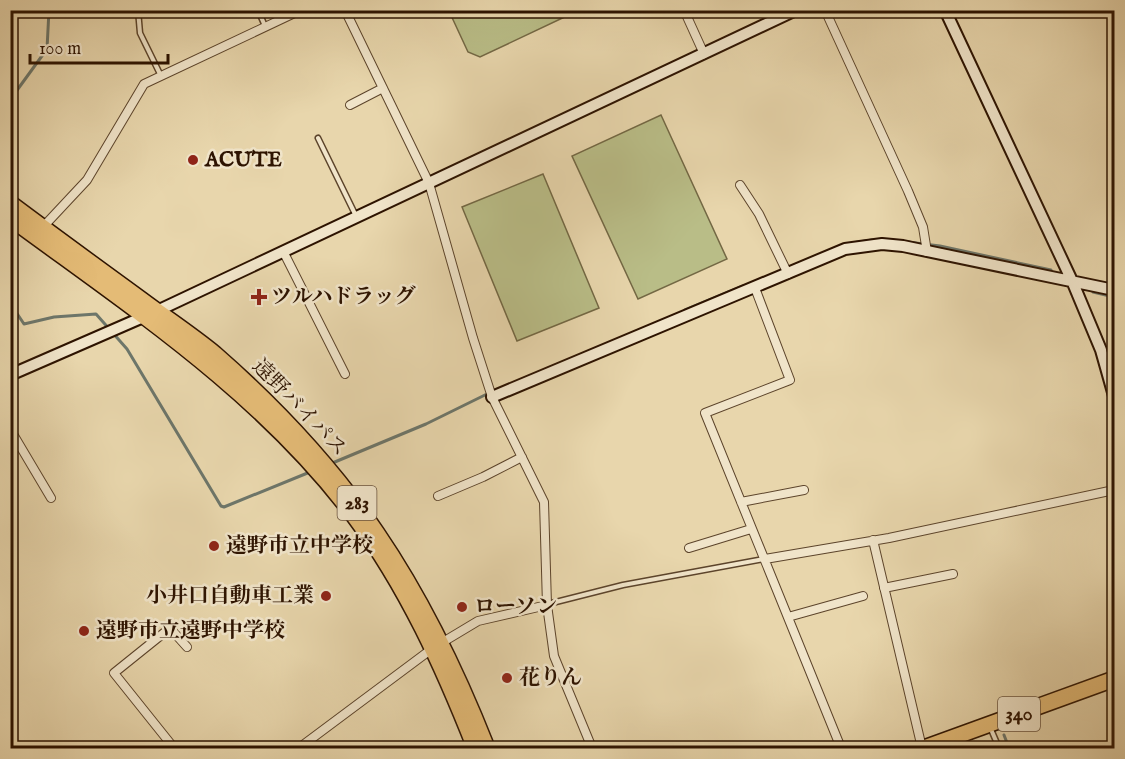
<svg xmlns="http://www.w3.org/2000/svg" width="1125" height="759" viewBox="0 0 1125 759" font-family="'IM FELL English','Noto Serif JP',serif">
<rect width="100%" height="100%" fill="#e8d6ac"/>
<filter id="stains"><feTurbulence type="fractalNoise" baseFrequency=".00333" numOctaves="4"/><feColorMatrix values="0 0 0 0 .2 0 0 0 0 .09 0 0 0 0 .02 0 0 0 .5 -.17"/></filter>
<radialGradient id="worn" r=".72"><stop offset=".6" stop-color="#630" stop-opacity="0"/><stop offset="1" stop-color="#630" stop-opacity=".3"/></radialGradient>
<path fill="#b9bd87" stroke="#736844" stroke-width="1.5" d="M 572,10 L 573,13 L 480,57 L 468,52 L 449,11 Z
M 661,115 L 727,259 L 638,299 L 572,156 Z
M 543,174 L 599,308 L 517,341 L 462,207 Z"/>
<g fill="none" stroke-linecap="round" stroke-linejoin="round">
<path stroke="#6d766a" stroke-width="3" d="M 15,93 L 47,49 L 49,10
M 891,240 L 940,246 L 1051,270
M 852,243 L 872,240
M 1093,292 L 1114,297
M 10,303 L 24,324 L 54,317 L 96,314 L 127,349 L 221,506 L 224,507 L 310,472
M 685,310 L 743,286
M 330,464 L 426,424 L 489,393
M 1004,735 L 1009,748"/>
<defs>
<path id="lane" d="M 138,10 L 140,33 L 161,76
M 258,10 L 265,26
M 318,138 L 356,216
M 548,604 L 623,585 L 764,559
M 990,727 L 999,748"/>
<path id="street" d="M 345,10 L 429,183 L 473,338 L 492,397 L 544,502 L 547,605 L 554,656 L 592,748
M 684,10 L 704,54
M 825,10 L 908,191 L 923,227 L 927,252
M 350,105 L 383,88
M 740,185 L 759,214 L 788,274
M 43,227 L 87,180 L 144,84 L 301,10
M 283,251 L 345,374
M 755,288 L 790,380 L 705,413 L 841,748
M 10,429 L 51,498
M 438,496 L 483,477 L 522,457
M 741,502 L 804,490
M 873,540 L 922,748
M 689,548 L 751,529
M 765,559 L 889,538 L 1114,490
M 884,588 L 953,574
M 788,617 L 863,596
M 174,748 L 114,673 L 170,628 L 187,647
M 299,748 L 433,648 L 478,621 L 547,605"/>
<path id="secondary" d="M 945,10 L 1073,283 L 1101,350 L 1114,396
M 10,375 L 157,311 L 796,10
M 492,397 L 845,249 L 882,244 L 903,246 L 1114,290"/>
<path id="highway" d="M 10,203 C 54,236 98,268 142,300 C 166,318 192,335 215,354 C 349,471 422,583 487,748
M 10,218 C 132,308 262,393 354,516 C 407,587 443,667 475,748
M 924,748 L 1114,679"/>
</defs>
<use href="#lane" stroke="#5c442b" stroke-width="7"/>
<use href="#street" stroke="#5c442b" stroke-width="10"/>
<use href="#secondary" stroke="#2d1300" stroke-width="14"/>
<use href="#highway" stroke="#2d1300" stroke-width="18"/>
<use href="#lane" stroke="#f0e4c9" stroke-width="4"/>
<use href="#street" stroke="#f0e4c9" stroke-width="8"/>
<use href="#secondary" stroke="#f0e4c9" stroke-width="10"/>
<use href="#highway" stroke="#e4bb76" stroke-width="15"/>
</g>
<g fill="#8f2418" stroke="#f0e4c9" stroke-width="2">
<circle cx="193" cy="160" r="6"/>
<path d="M256 288h6v6h6v6h-6v6h-6v-6h-6v-6h6z"/>
<circle cx="214" cy="546" r="6"/>
<circle cx="326" cy="596" r="6"/>
<circle cx="462" cy="607" r="6"/>
<circle cx="84" cy="631" r="6"/>
<circle cx="507" cy="678" r="6"/>
</g>
<g text-anchor="middle" dominant-baseline="central" stroke-width="5" stroke-linejoin="round" paint-order="stroke">
<g fill="#f0e4c9" stroke="#68523c" stroke-width="1.5">
<rect x="337.5" y="486" width="39" height="34" rx="4.5"/>
<rect x="998" y="697" width="42" height="34" rx="4.5"/>
</g>
<g font-size="20" font-weight="bold" fill="#2d1300">
<text x="357" y="503">283</text>
<text x="1019" y="714">340</text>
</g>
<g font-size="21" font-weight="bold" fill="#2d1300" stroke="#f0e4c9" text-anchor="start">
<text x="205" y="160">ACUTE</text>
<text x="271" y="297">ツルハドラッグ</text>
<text x="226" y="546">遠野市立中学校</text>
<text x="314" y="596" text-anchor="end">小井口自動車工業</text>
<text x="474" y="607">ローソン</text>
<text x="96" y="631">遠野市立遠野中学校</text>
<text x="519" y="678">花りん</text>
</g>
<g font-size="21" fill="#2d1300" stroke="#f0e4c9">
<text transform="translate(299 408) rotate(46)">遠野バイパス</text>
</g>
</g>
<rect width="1125" height="759" fill="none" stroke="#e8d6ac" stroke-width="36"/>
<rect x="12" y="12" width="1101" height="735" fill="none" stroke="#2d1300" stroke-width="3"/>
<rect x="18" y="18" width="1089" height="723" fill="none" stroke="#2d1300" stroke-width="1.5"/>
<path d="M30 54v9h138v-9" fill="none" stroke="#2d1300" stroke-width="3"/>
<text x="39" y="54" font-size="18" fill="#2d1300" stroke="#f0e4c9" stroke-width="4.5" paint-order="stroke">100 m</text>
<rect width="100%" height="100%" filter="url(#stains)"/>
<rect width="100%" height="100%" fill="url(#worn)"/>
</svg>
